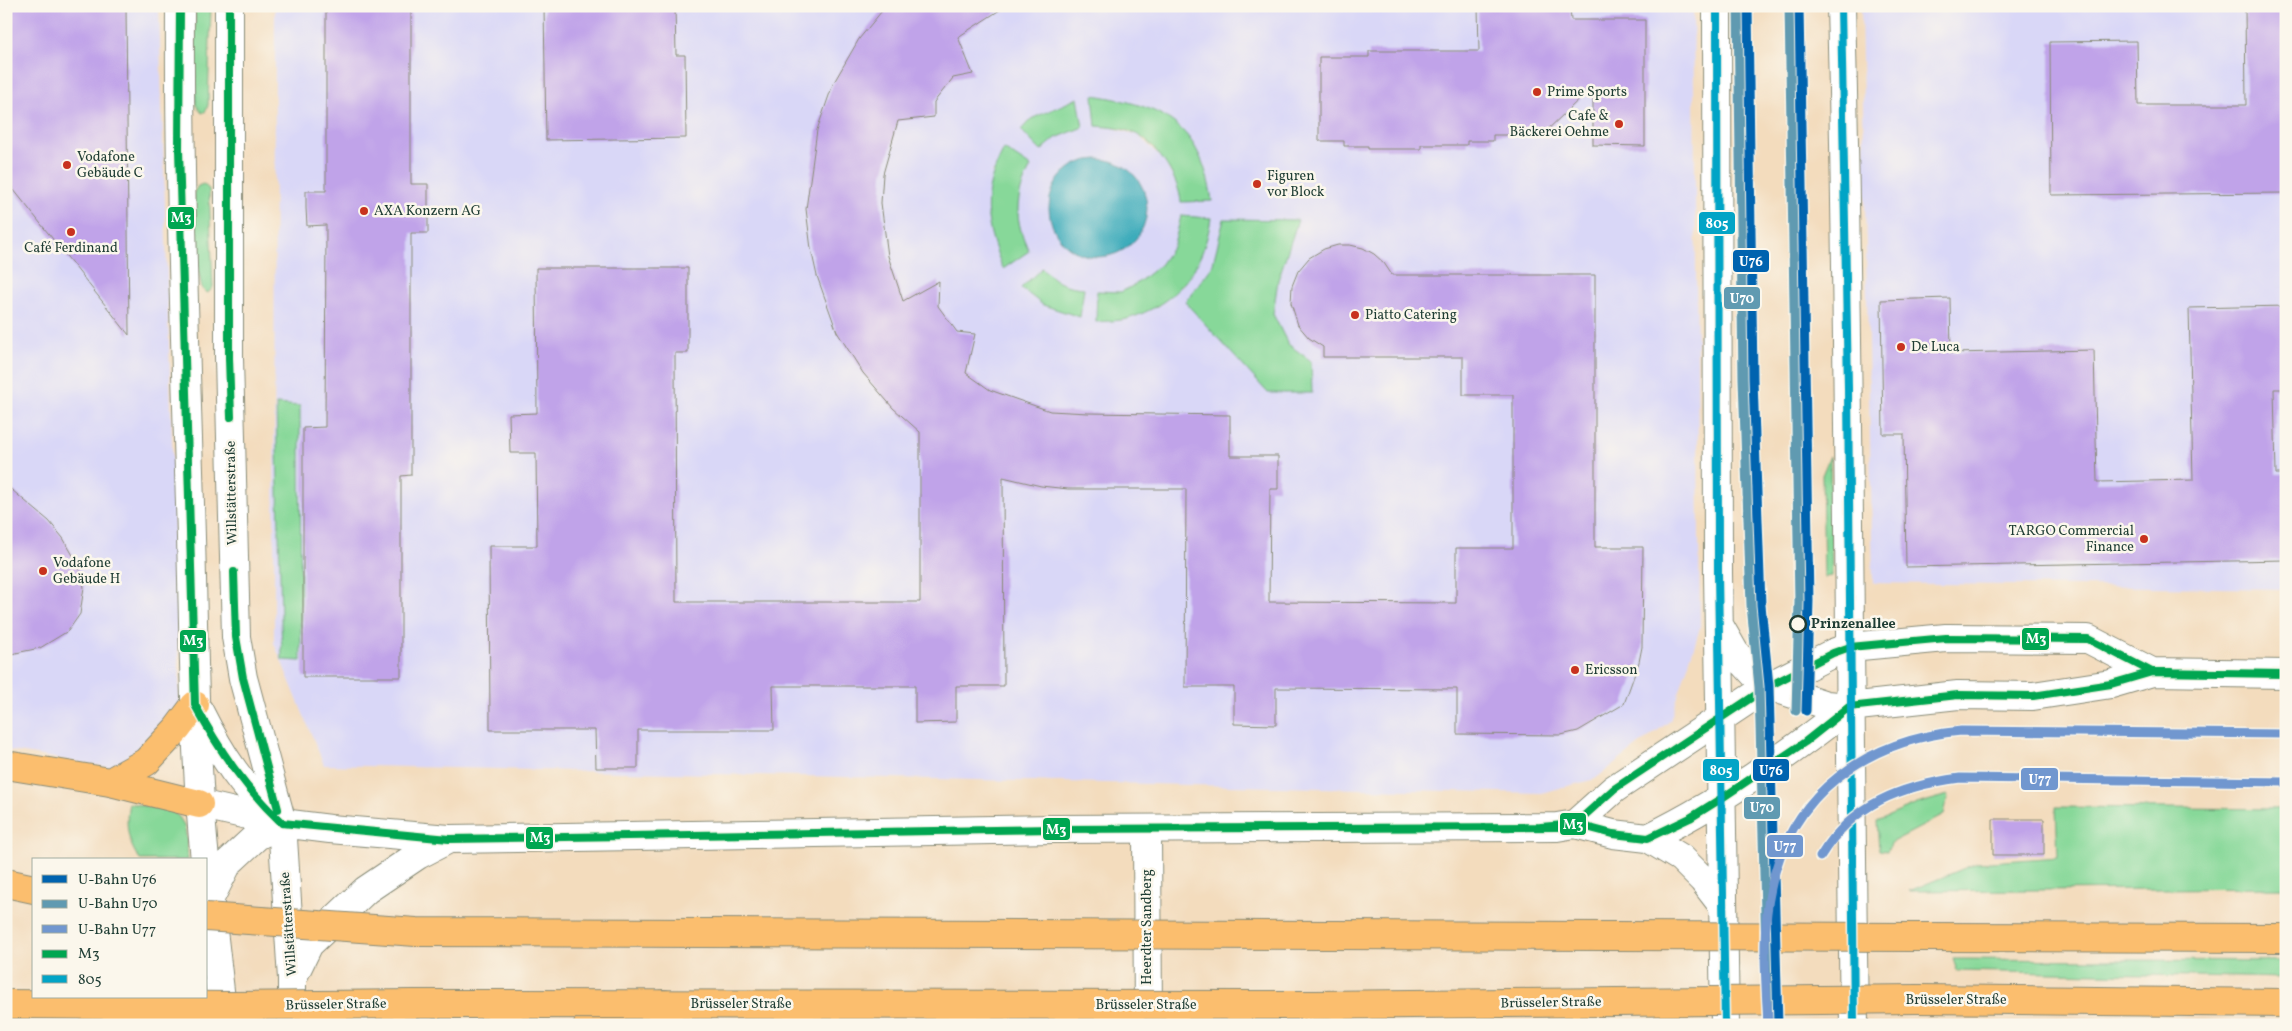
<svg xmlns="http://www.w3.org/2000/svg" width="2292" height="1031" viewBox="0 0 2292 1031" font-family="Vollkorn,serif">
<rect width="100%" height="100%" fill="#fbf7ec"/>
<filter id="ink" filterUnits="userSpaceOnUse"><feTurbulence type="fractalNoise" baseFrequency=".02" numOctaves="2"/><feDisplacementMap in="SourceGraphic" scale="10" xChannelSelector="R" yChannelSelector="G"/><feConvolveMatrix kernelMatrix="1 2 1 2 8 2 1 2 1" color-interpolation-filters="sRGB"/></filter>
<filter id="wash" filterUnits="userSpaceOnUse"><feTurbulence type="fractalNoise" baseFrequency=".0096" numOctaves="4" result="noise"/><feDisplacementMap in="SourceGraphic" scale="20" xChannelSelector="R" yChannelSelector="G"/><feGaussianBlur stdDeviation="1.12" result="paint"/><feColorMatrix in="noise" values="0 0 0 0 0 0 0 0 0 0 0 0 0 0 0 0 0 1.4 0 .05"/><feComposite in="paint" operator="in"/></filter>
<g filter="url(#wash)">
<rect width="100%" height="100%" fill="#f3dcbd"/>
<path fill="#d9d7f7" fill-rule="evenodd" d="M 6,6 L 159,6 L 180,712 L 149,774 L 6,750 Z
M 275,6 L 1693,6 L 1700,628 L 1670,721 L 1595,779 L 1541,793 L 324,765 L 274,643 ZM 1078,98 L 1083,127 L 1056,138 L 1031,119 ZM 1096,126 L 1186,135 L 1180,190 L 1163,159 L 1138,135 L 1113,128 ZM 1030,167 L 1022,183 L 1017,206 L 1020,231 L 1029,251 L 992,172 ZM 1181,216 L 1192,272 L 1182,286 L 1158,306 L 1126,319 L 1097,291 L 1121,292 L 1136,284 L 1161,265 L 1174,245 ZM 1297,220 L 1278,280 L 1273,314 L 1288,344 L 1311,361 L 1186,301 L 1212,267 ZM 1052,278 L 1065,286 L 1084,288 L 1080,317 L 1043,305 Z
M 1861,6 L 2286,6 L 2286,589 L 1873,583 Z"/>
<path fill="#87d899" stroke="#538a66" d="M 195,6 L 211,6 L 208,105 L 206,111 L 202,113 L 196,105 Z
M 1093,95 C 1164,106 1201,125 1212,201 L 1181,202 C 1179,179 1158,147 1138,135 C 1126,128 1109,127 1096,126 Z
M 1078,98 L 1083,127 L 1056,138 L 1041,151 L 1021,130 L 1031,119 Z
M 1004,149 L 1031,167 C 1014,198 1014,220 1029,251 L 1003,269 C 984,221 980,196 1004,149 Z
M 203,184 L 209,189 L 213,287 L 208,293 L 202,289 L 195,252 L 194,192 L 198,186 Z
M 1181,216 L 1211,218 C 1204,268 1177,304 1127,319 C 1118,321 1106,321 1096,322 L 1097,291 L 1121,292 L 1136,284 L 1160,265 L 1174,245 Z
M 1224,219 L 1298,220 L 1278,280 L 1273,314 L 1288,344 L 1311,361 L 1312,393 L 1268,393 L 1185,302 L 1212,267 Z
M 1042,268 C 1057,283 1063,286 1084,288 L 1080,317 L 1043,305 L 1021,288 Z
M 276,404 L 300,406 L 301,661 L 282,660 Z
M 1830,456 L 1832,576 L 1824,577 L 1822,475 Z
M 1948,795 L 1944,815 L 1892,842 L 1887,851 L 1879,850 L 1877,821 L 1917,804 Z
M 129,803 L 172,811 C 189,822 186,841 188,860 L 140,860 C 127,842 125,824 129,803 Z
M 2056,807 L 2286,809 L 2286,888 L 1909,891 L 1977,863 L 2058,857 Z
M 1953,959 L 2286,961 L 2286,978 L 1957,971 Z"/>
<path fill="#3dacbb" stroke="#2e7478" d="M1049 208a49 49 0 1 1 98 0a49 49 0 1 1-98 0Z"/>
<g id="blocks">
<path fill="#c0a3e9" d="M 6,6 L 126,6 L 129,335 L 6,180 Z
M 326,6 L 411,6 L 411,184 L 428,184 L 428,233 L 411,233 L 411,475 L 401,476 L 401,677 L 303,677 L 303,428 L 325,427 L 326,225 L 307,226 L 306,208 L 306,191 L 326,191 Z
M 544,6 L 675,6 L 676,55 L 685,55 L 686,138 L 546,140 Z
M 886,6 L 1006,6 L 958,37 L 973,74 L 953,78 L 934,102 L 934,117 L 898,121 L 883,174 L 881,203 L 888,256 L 903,301 L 939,281 L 938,306 L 957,332 L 975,334 L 966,373 L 990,390 L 1018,400 L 1050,411 L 1088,413 L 1230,415 L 1230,456 L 1278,456 L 1278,489 L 1270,489 L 1269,602 L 1456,603 L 1456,548 L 1513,548 L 1513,395 L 1463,395 L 1463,357 L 1323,357 L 1323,347 L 1309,338 L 1298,325 L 1291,303 L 1292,286 L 1298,271 L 1309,258 L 1324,249 L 1338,245 L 1350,245 L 1363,248 L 1374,254 L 1384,263 L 1392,275 L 1595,275 L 1595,547 L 1643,547 L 1642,647 L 1639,662 L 1624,704 L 1578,731 L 1561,735 L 1457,734 L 1457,689 L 1276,688 L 1276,725 L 1234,724 L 1234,687 L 1185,687 L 1186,489 L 1068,489 L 1041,486 L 1003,477 L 1004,686 L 956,686 L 956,722 L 915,723 L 915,686 L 773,686 L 774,730 L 638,730 L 638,768 L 596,768 L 595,730 L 490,730 L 489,546 L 537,546 L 536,453 L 510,453 L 509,414 L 537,413 L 536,268 L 688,268 L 688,353 L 675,353 L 676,602 L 920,602 L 920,432 L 893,408 L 863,373 L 837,332 L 817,276 L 811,249 L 806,209 L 817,130 L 833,84 L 859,39 Z
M 1478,6 L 1570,6 L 1571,20 L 1645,20 L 1645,146 L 1593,145 L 1593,86 L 1542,135 L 1493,135 L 1493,141 L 1467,141 L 1467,145 L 1421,145 L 1421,149 L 1368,149 L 1368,146 L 1344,146 L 1344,141 L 1319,141 L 1319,57 L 1369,57 L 1369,51 L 1479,51 Z
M 2245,6 L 2286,6 L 2286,193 L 2051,195 L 2050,42 L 2137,41 L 2138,105 L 2246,105 Z
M 1950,298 L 1951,353 L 2094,350 L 2097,482 L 2193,480 L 2189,308 L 2286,306 L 2286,389 L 2274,389 L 2276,474 L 2286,474 L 2286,560 L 1906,567 L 1904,434 L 1883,434 L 1881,300 Z
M 6,485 L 49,521 L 63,538 L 78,564 L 84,587 L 80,614 L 68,631 L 40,648 L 6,655 Z
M 1993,819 L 2044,819 L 2044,855 L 1993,855 Z"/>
</g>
</g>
<g filter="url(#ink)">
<use href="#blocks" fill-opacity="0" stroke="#898c78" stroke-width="1"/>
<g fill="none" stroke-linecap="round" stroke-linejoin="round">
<defs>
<path id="minor" d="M 1147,829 L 1148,1025"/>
<path id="tertiary" d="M 180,6 C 179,172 185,338 190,504 C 194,623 193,742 205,860
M 229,6 L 229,358 L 236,637 L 243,678 L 282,823 L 292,979 L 292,1025
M 1717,6 L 1718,573 L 1725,1025
M 1841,6 C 1850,346 1849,685 1854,1025
M 1719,625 L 1735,653 L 1756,676 L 1769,686 L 1826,705 L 1849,707 L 1958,695 L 2033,696 L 2111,684 L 2152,672 L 2286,674
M 199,711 C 222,757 242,788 281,822
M 199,804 L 282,823 L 330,829 L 449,839 L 1054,829 L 1557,827 L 1575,824 L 1613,834 L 1648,838 L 1681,858 L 1703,880 L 1723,906
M 1575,824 L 1614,789 L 1769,686 L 1833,653 L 1850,647 L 1946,638 L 2088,639 L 2152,672
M 1648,838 C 1720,803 1786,757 1849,707
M 206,870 L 224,1025
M 209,900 L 228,863 L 257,836 L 282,823
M 293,977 L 309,944 L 366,890 L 418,855 L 449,839"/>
<path id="trunk" d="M 6,765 L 110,782 L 199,804
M 110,782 L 146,762 L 177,729 L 195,705
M 6,883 L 34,889
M 1915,937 L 2286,938
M 1918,999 L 2286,1003
M 588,1025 L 627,1022 L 664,1004"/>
</defs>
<use href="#minor" stroke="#898c78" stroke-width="30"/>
<use href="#tertiary" stroke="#898c78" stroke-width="30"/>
<use href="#trunk" stroke="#898c78" stroke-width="30"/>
<use href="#minor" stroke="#fff" stroke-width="28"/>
<use href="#tertiary" stroke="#fff" stroke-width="28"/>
<use href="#trunk" stroke="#fbbe6e" stroke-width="28"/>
<defs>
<path id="trunk-bridge" d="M 206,917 L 416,932 L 1915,937
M 6,1004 L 232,1006 L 412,1004 L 1315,1005 L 1918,999"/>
</defs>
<use href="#trunk-bridge" stroke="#898c78" stroke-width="30" stroke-linecap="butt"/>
<use href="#trunk-bridge" stroke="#fbbe6e" stroke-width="28"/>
<defs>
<path id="bus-1" d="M 180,6 L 179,149 L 195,705 C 219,750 245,788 282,823
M 229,6 L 229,358 L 231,417
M 234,572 L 236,637 L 243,678 L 278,809
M 282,823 L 449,839 L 1054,829 L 1557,827 L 1575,824 L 1614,789 L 1769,686 L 1833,653 L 1850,647 L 1946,638 L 2088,639 L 2152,672 L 2286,674
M 1541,827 L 1575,824 L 1613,834 L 1648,838 L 1690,818 L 1722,798 L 1805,742 L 1849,707 L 1958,695 L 2033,696 L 2111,684 L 2152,672 L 2171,672"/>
<path id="bus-2" d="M 1717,6 L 1718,573 L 1725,1025
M 1841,6 L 1848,388 L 1854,1025"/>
</defs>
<use href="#bus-1" stroke="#fbf7ec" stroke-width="11"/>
<use href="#bus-2" stroke="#fbf7ec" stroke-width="11"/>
<use href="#bus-1" stroke="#00a651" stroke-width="8"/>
<use href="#bus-2" stroke="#02a4c6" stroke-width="8"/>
<defs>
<path id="metro-1" d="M 1748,6 L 1753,379 L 1761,605 L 1769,686 L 1778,1025
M 1799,6 L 1809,601 L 1806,711"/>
<path id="metro-2" d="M 1738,6 L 1743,379 L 1751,605 L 1759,687 L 1768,1025
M 1789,6 L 1799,601 L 1796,711"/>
<path id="metro-3" d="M 1820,857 C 1853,803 1901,786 1960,778 L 2286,782
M 1768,1025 C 1766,980 1761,933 1771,888 C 1791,792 1867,740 1961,731 L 2286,734"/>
</defs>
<use href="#metro-1" stroke="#fbf7ec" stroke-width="12"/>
<use href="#metro-2" stroke="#fbf7ec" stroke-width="12"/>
<use href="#metro-3" stroke="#fbf7ec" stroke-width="12"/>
<use href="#metro-1" stroke="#0063af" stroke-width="9"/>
<use href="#metro-2" stroke="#609ab1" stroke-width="9"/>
<use href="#metro-3" stroke="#7197cf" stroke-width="9"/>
</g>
</g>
<g fill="#c8321e" stroke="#fbf7ec" stroke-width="2">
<circle cx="1537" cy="92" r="5"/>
<circle cx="1619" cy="124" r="5"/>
<circle cx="67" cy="165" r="5"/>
<circle cx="1257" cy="184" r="5"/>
<circle cx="364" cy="211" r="5"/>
<circle cx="71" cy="232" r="5"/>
<circle cx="1355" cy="315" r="5"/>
<circle cx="1901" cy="347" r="5"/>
<circle cx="2144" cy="539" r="5"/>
<circle cx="43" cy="571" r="5"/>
<circle cx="1575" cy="670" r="5"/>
</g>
<circle fill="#fbf7ec" stroke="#1f3d34" stroke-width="2.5" cx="1798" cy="624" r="8"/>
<g text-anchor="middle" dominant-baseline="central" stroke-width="5" stroke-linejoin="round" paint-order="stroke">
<g font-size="14" fill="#1f3d34" stroke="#fbf7ec" text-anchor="start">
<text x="1547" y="92">Prime Sports</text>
<text x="1609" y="116" text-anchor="end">Cafe &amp;<tspan x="1609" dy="16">Bäckerei Oehme</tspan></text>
<text x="77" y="157">Vodafone<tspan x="77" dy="16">Gebäude C</tspan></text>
<text x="1267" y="176">Figuren<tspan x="1267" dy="16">vor Block</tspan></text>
<text x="374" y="211">AXA Konzern AG</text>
<text x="71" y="248" text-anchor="middle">Café Ferdinand</text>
<text x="1365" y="315">Piatto Catering</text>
<text x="1911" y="347">De Luca</text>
<text x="2134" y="531" text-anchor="end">TARGO Commercial<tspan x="2134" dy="16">Finance</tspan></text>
<text x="53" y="563">Vodafone<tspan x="53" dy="16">Gebäude H</tspan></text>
<text x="1585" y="670">Ericsson</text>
</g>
<g font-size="14" fill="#1f3d34" stroke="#fbf7ec">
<text transform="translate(232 493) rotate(-91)">Willstätterstraße</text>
<text transform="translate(289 924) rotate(-94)">Willstätterstraße</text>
<text transform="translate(1147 927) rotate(-90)">Heerdter Sandberg</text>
<text x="1956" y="1000">Brüsseler Straße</text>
<text transform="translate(1551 1003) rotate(-1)">Brüsseler Straße</text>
<text x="741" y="1004">Brüsseler Straße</text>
<text transform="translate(336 1005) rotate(-1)">Brüsseler Straße</text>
<text x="1146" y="1005">Brüsseler Straße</text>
</g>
<g font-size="14" font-weight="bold" fill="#1f3d34" stroke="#fbf7ec" text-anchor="start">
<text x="1811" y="624">Prinzenallee</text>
</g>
</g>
<g stroke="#fbf7ec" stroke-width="2">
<rect x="167" y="206" width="28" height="24" rx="5" fill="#00a651"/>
<rect x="1698" y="211" width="38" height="24" rx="5" fill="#02a4c6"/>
<rect x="1732" y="249" width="38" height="24" rx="5" fill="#0063af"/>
<rect x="1723" y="286" width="38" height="24" rx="5" fill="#609ab1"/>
<rect x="2021" y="627" width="29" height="24" rx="5" fill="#00a651"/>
<rect x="179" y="629" width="28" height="24" rx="5" fill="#00a651"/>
<rect x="1752" y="758" width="38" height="24" rx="5" fill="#0063af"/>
<rect x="1702" y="758" width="38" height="24" rx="5" fill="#02a4c6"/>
<rect x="2020" y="767" width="39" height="24" rx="5" fill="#7197cf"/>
<rect x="1743" y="796" width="38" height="24" rx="5" fill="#609ab1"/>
<rect x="1559" y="812" width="28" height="24" rx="5" fill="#00a651"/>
<rect x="1042" y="817" width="29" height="24" rx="5" fill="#00a651"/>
<rect x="525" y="826" width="29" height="24" rx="5" fill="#00a651"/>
<rect x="1766" y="834" width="38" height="24" rx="5" fill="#7197cf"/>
</g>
<g font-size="14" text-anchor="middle" font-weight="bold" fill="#fff">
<text x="181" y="222">M3</text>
<text x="1717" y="228">805</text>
<text x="1751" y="266">U76</text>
<text x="1742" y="303">U70</text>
<text x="2036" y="643">M3</text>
<text x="193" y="645">M3</text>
<text x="1771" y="775">U76</text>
<text x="1721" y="775">805</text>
<text x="2040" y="784">U77</text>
<text x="1762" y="812">U70</text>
<text x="1573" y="829">M3</text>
<text x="1056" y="834">M3</text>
<text x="540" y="842">M3</text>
<text x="1785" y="851">U77</text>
</g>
<rect width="2292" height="1031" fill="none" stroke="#fbf7ec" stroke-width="25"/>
<rect x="32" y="858" width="175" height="140" fill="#fbf7ec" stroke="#a3ada2"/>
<rect x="42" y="875" width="25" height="8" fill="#0063af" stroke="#a3ada2"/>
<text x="78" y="884" font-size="15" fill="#1f3d34">U-Bahn U76</text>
<rect x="42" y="900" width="25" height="8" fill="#609ab1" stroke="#a3ada2"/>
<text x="78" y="908" font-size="15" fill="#1f3d34">U-Bahn U70</text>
<rect x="42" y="925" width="25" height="8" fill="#7197cf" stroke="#a3ada2"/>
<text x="78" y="934" font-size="15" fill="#1f3d34">U-Bahn U77</text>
<rect x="42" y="950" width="25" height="8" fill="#00a651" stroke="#a3ada2"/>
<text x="78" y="958" font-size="15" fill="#1f3d34">M3</text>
<rect x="42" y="975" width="25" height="8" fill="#02a4c6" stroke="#a3ada2"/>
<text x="78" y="984" font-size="15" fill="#1f3d34">805</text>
</svg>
